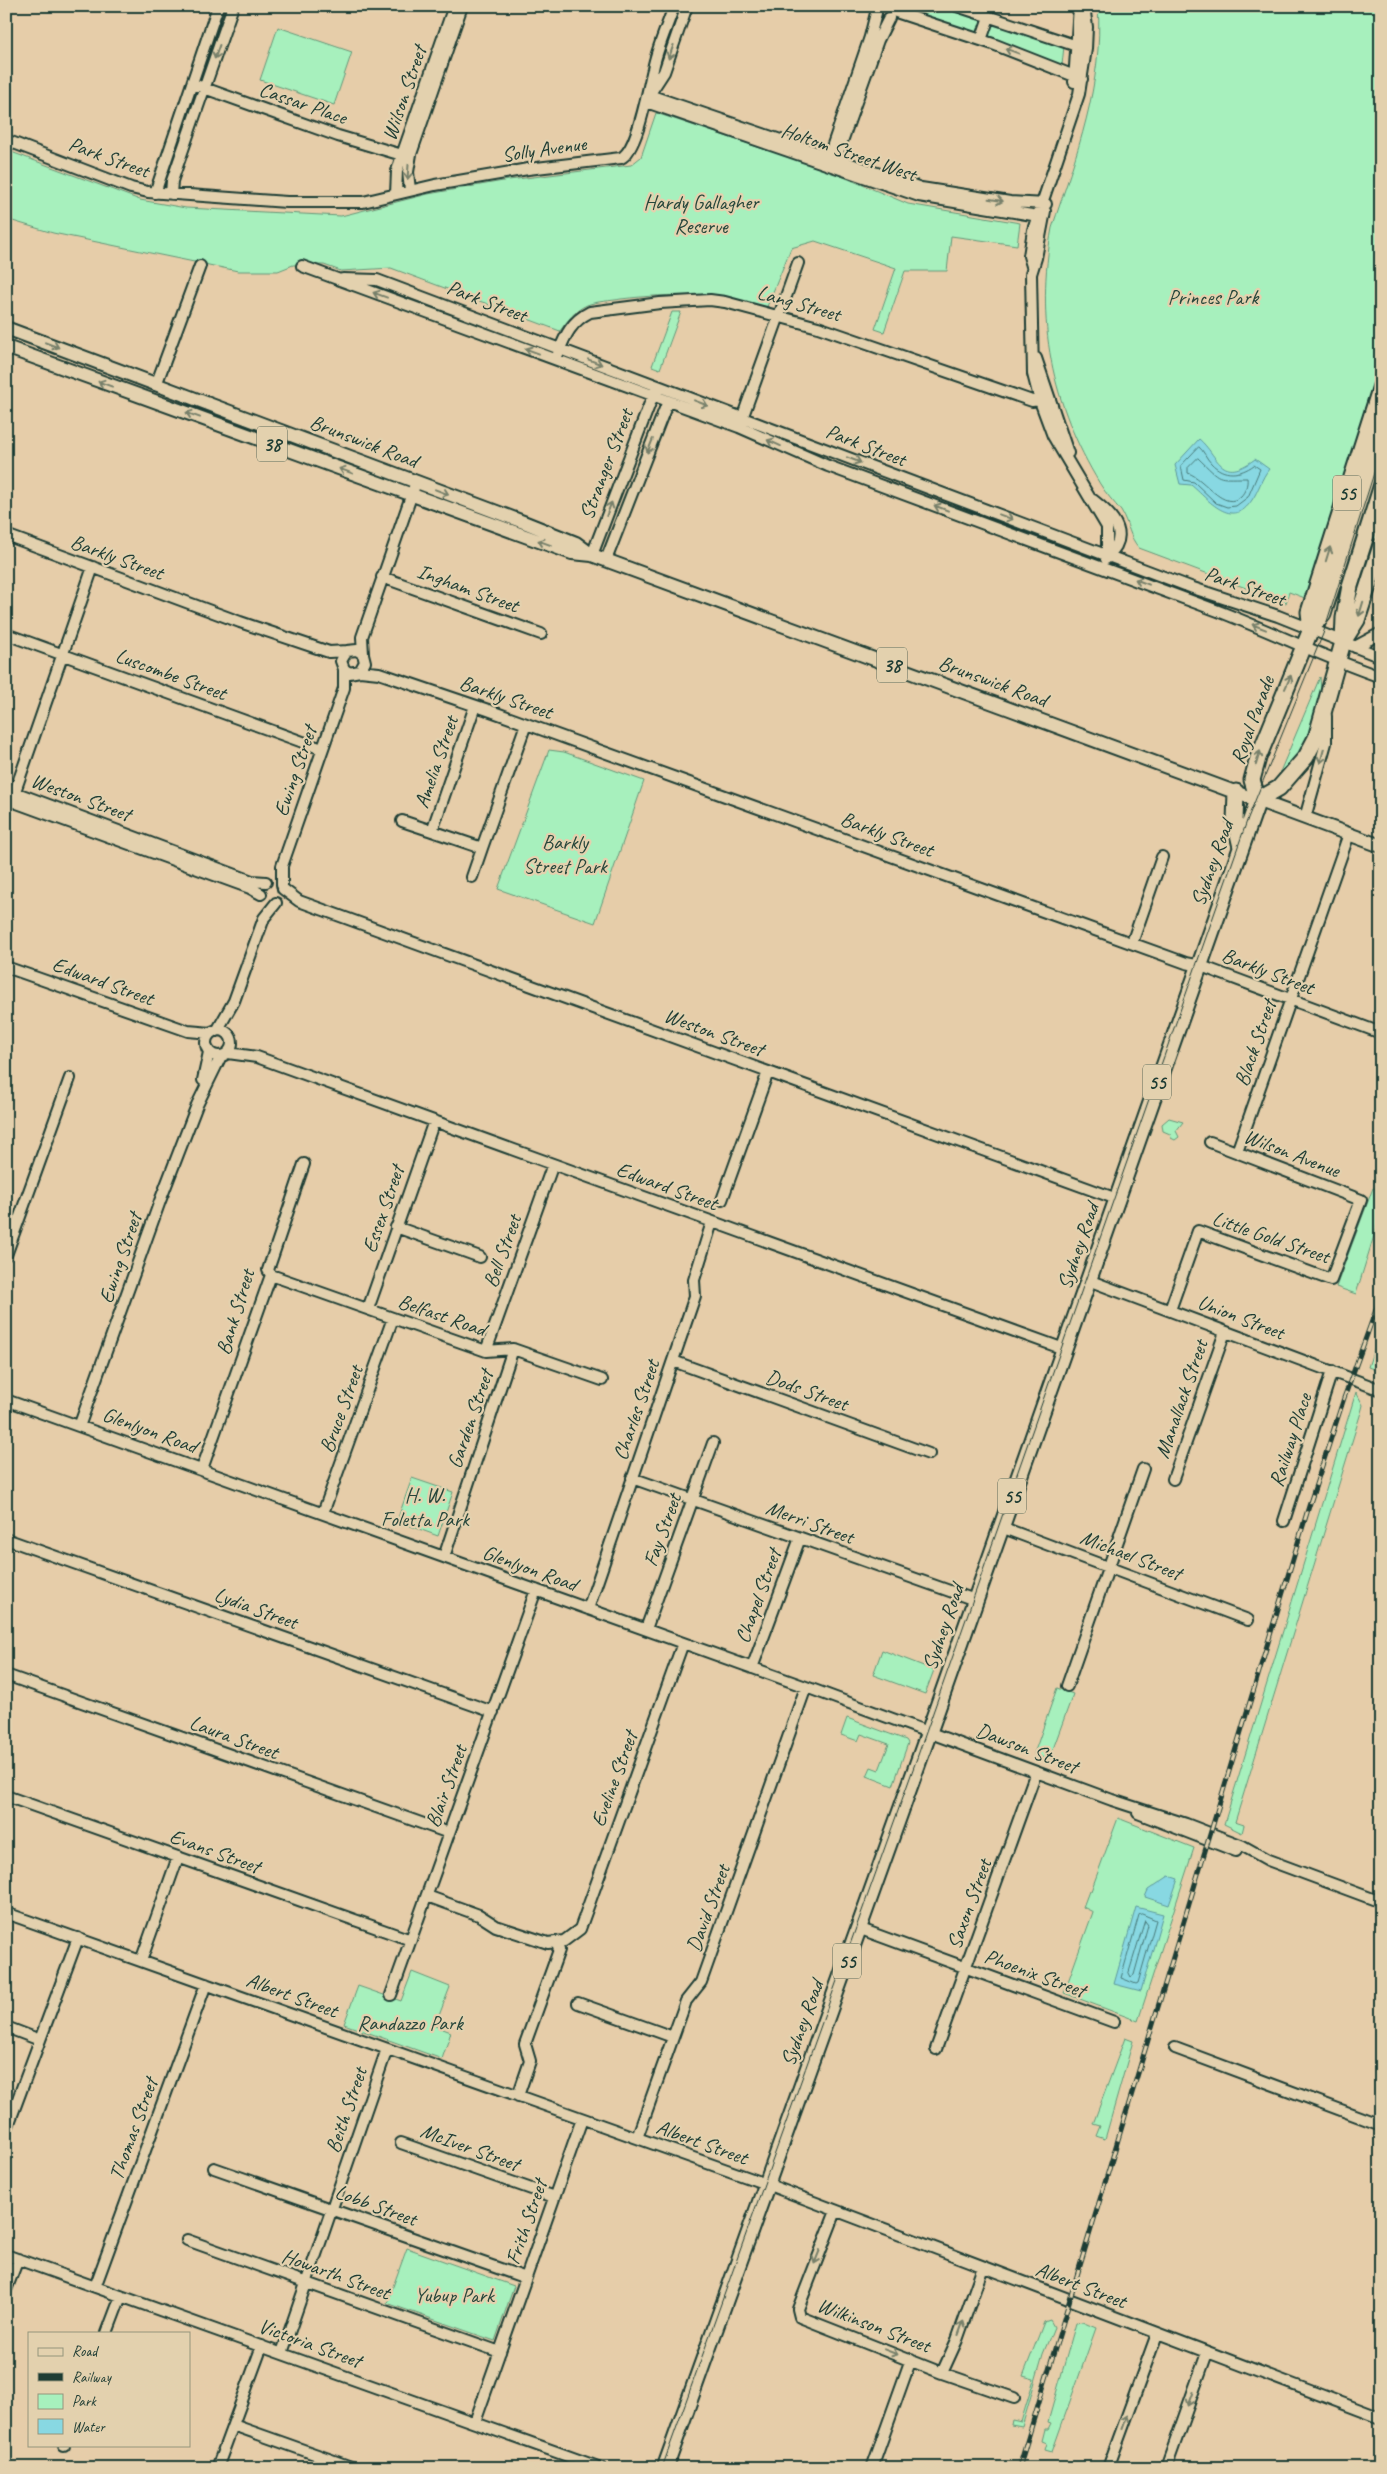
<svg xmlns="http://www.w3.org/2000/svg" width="1387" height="2474" viewBox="0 0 1387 2474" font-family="Caveat,sans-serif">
<rect width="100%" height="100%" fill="#e6cda9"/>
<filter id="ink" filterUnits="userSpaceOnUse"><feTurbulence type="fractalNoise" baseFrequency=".02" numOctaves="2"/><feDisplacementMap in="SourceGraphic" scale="10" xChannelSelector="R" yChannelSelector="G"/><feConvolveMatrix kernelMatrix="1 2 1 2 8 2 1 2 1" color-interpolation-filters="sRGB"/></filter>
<g filter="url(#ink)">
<path fill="#a7f0bd" stroke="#639678" d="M 904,6 L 950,6 L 979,16 L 981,21 L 977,34 L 904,10 Z
M 1098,6 L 1381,6 L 1381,358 L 1305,598 L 1289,592 L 1286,603 L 1139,548 C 1129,537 1129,524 1121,511 C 1114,502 1106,494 1100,484 C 1051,403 1035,321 1052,228 C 1076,156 1104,83 1098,6 Z
M 994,22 L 1064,46 L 1062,65 L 990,40 L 987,36 Z
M 278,27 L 352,52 L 334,105 L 260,80 Z
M 656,113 L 827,170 L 908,204 L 1020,223 L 1017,245 L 951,236 L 947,271 L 905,271 L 884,332 L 875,329 L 896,268 L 815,241 L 791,248 L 766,309 C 718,293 672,293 621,299 C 611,301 597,301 587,305 C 575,310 567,321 560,331 L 391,268 L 341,271 L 324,265 L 293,265 L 278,271 L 238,271 L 53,233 L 6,219 L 6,150 L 140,200 L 186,208 L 341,216 L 428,194 L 509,180 L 631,165 L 641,157 Z
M 672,312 L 681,312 L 660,369 L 652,366 Z
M 1381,506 L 1381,527 L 1359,595 L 1354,598 Z
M 1320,677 C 1323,703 1314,738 1297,759 C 1291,766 1283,773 1277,779 Z
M 549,750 L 564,752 L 644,781 L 595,923 L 498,889 Z
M 1169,1118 L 1183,1122 L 1176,1131 L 1179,1137 L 1175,1140 L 1171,1138 L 1170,1134 L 1163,1131 L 1162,1124 Z
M 1373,1188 L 1381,1189 L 1381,1213 L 1356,1294 L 1336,1287 Z
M 1381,1338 L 1381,1372 L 1368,1367 L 1374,1349 L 1377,1349 Z
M 1356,1392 L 1363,1405 L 1362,1409 L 1235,1822 L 1244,1825 L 1242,1833 L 1224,1824 Z
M 412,1478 L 453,1492 L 438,1536 L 397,1521 Z
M 882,1650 L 934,1670 L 925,1694 L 873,1675 Z
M 1057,1688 L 1073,1694 L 1049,1760 L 1034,1754 Z
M 847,1718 L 906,1740 L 908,1743 L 893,1786 L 867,1776 L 871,1767 L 879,1770 L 889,1744 L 861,1734 L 858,1741 L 841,1735 Z
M 1118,1818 L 1194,1848 L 1138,2021 L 1064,1993 L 1093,1912 L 1083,1907 L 1089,1891 L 1091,1891 Z
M 412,1972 L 450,1987 L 435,2026 L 451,2032 L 442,2059 L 344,2024 L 358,1986 L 401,2001 Z
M 1125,2038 L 1133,2041 L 1105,2139 L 1096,2136 L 1100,2126 L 1093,2124 Z
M 407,2248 L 514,2286 L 495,2341 L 387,2303 Z
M 1050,2320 L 1054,2327 L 1043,2354 L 1022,2427 L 1011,2425 L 1012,2420 L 1021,2422 L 1034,2379 L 1023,2376 L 1044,2322 Z
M 1082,2322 L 1096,2328 L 1052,2452 L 1045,2450 L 1047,2443 L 1042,2441 L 1045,2429 L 1048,2429 L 1051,2423 L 1048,2422 L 1076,2323 Z"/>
<path fill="#88d8e2" stroke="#5e9a9c" d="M 1199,439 C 1219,456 1220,485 1255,459 L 1269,469 C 1261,479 1259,490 1252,500 C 1232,531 1208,499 1191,485 L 1180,484 L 1175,465 Z
M 1169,1876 L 1178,1879 L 1169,1905 L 1145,1897 L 1148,1890 Z
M 1136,1907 L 1163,1914 L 1141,1991 L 1114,1984 Z"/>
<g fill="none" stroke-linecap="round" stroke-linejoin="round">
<path stroke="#497b7a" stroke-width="1" d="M 1199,447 C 1204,451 1206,458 1211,463 C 1224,477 1240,475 1254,465 L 1260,469 L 1248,497 L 1236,506 L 1227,507 L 1216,503 L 1194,482 L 1184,480 L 1181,466 Z
M 1198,458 C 1222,481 1215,478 1247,478 C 1248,484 1245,492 1241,496 C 1224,513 1205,478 1188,473 L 1188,468 Z
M 1142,1914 L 1156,1920 L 1138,1983 L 1136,1984 L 1121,1978 L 1139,1915 Z
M 1145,1921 L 1148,1925 L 1134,1975 L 1131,1977 L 1129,1973 Z"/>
<defs>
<path id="minor" d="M 957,6 L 1086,49
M 6,8 L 7,6
M 896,12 L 993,44 L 1082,79
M 981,40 L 989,17
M 1074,82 L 1079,6
M 193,84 L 338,136 L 402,155
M 651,92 L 664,72 L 687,6
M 649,95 L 921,188 L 1010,202 L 1046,204
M 646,102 L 919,196 L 1044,217
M 6,140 L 131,188 L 148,192 L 287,202 L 363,202 L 435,185 L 528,169 L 621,158 C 638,150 648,88 653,69 C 657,48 667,27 674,6
M 827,162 L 870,37 L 876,13
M 834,164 L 878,40 L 889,18
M 410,190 L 408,172 L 411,154 L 462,6
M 155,193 L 218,6
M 171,194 L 172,181 L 233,6
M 396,194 L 397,171 L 402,155 L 454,6
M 1045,211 L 1036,258 L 1031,274 L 1033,374 L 1040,401 L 1053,436 L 1107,527 L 1107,556
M 302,266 L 739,427 L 828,466 L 1218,611 C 1273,632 1325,658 1381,677
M 1032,266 L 1029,256 L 1033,230 L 1079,94 L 1086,49 L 1087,27 L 1084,6
M 343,279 L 377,280 L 1193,588 L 1278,616 L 1381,657
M 558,354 C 565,335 572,321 590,312 L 660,303 L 710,300 L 725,302 L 818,327 L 1032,401 L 1048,399
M 1036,358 L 1068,453
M 156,385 L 200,266
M 740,424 L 798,263
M 1093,500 C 1106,510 1126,527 1116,546 C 1113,551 1109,554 1106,559
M 6,535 L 240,622 L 329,652 L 347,651
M 592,555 L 655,390
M 606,560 L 668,401
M 382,577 L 541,634
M 6,634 L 322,749
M 1355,647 L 1381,633
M 363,654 L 362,637 L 416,482
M 360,671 L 365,662 L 363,654 L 357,650 L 347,651 L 341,661 L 344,669 L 349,673 L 360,671 L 379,673 L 488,710 L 1186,963 L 1201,966 L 1381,1033
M 475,706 L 432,831 L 482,848 L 526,724
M 6,789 L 252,881 L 266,882
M 13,797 L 93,567
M 6,799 L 250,888 L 261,894
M 1305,818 L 1326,743 L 1326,716
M 402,821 L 432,831
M 472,877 L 482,848
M 282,885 L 282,866 L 344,688 L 344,669
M 283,889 L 299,901 L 1117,1199
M 1132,943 L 1162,857
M 6,967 L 188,1031 L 211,1033
M206 1043a13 13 0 1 1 26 0a13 13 0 1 1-26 0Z
M 217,1031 L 234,1001 L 264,918 L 276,903
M 228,1053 L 257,1057 L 1064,1349
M 203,1080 L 209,1052
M 1237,1152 L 1349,834
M 722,1200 L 768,1072
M 396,1227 L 480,1257
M 6,1255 L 70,1078
M 271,1275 L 486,1351 L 513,1349 L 602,1380
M 1088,1280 L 1381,1390
M 368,1309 L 434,1121
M 1170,1310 L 1198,1231 L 1331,1280 L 1361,1200 L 1210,1142
M 486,1351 L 553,1164
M 673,1361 L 929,1454
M 6,1400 L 806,1687 L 1112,1800 L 1186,1824 L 1243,1846 L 1268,1860 L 1381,1902
M 80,1424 L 160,1201 L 197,1105 L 221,1056
M 202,1469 L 271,1275 L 268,1270 L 304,1164
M 632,1478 L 975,1600
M 1173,1479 L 1225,1332
M 323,1513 L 393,1318
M 1284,1521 L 1332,1371
M 1001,1527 L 1248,1620
M 6,1539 L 493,1712
M 444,1557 L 513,1349
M 588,1609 L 695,1296 L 694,1280 L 712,1222
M 646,1629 L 713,1443
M 752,1668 L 800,1538
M 6,1675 L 449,1833
M 1067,1686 L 1143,1469
M 6,1796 L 411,1940
M 1138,1813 L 1236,1851
M 427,1896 L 479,1915 L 496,1926 L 548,1943 L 564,1941 L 580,1929 L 683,1643
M 6,1913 L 769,2185 L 1381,2418
M 858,1928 L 1114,2022
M 141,1961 L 178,1857
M 391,1995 L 536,1590
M 578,2003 L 673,2037
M 6,2027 L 40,2040
M 1175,2048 L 1381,2125
M 936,2049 L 1036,1772
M 518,2096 L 530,2061 L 525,2044 L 559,1950 L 557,1944
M 6,2131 L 78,1938
M 637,2138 L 686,2001 L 701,1982 L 806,1687
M 401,2143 L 554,2197
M 214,2168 L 526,2278
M 836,2211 L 798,2309 L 800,2317 L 942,2373 L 1014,2398
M 187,2240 L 500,2352
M 6,2255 L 601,2468
M 95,2287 L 206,1984
M 6,2290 L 18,2259
M 107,2333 L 121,2296
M 282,2353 L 387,2049
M 942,2373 L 957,2340 L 983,2267
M 475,2422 L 582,2119
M 233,2425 L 354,2468
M 64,2446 L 64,2445
M 217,2468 L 262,2346
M 872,2468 L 911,2359
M 1108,2468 L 1157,2334
M 1166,2468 L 1207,2353"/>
<path id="major" d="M 6,328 L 526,523 L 576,543 L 592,555 L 1381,846
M 6,347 L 572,553 L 592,555"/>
<path id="highway" d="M 1311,629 L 1309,612 L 1381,386
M 1343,642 L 1357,620 L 1381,546
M 1236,792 L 1235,821 L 1241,847
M 1258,800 L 1252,780 L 1258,758 L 1311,629 L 1323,614 L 1381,432
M 1258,800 L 1279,788 L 1306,757 L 1316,738 L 1343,642 L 1344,618 L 1350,586 L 1381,488
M 665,2468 L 929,1732 L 1258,800"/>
</defs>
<use href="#minor" stroke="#1f3d34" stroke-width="14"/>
<use href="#major" stroke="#1f3d34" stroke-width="16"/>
<use href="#highway" stroke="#1f3d34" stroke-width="19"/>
<use href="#minor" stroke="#e3d1ae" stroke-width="10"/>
<use href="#major" stroke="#e3d1ae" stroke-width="12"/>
<use href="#highway" stroke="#e3d1ae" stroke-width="15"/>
<path stroke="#1f3d34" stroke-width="1" d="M 662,2468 L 917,1758 L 1248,818 L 1323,634 L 1381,451"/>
<defs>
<path id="rail" d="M 1019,2468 L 1309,1506 L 1344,1398 L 1381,1296"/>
</defs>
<use href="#rail" stroke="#1f3d34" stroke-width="5"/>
<use href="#rail" stroke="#e3d1ae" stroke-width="3" stroke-dasharray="9" stroke-linecap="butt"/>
</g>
<defs><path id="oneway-shaft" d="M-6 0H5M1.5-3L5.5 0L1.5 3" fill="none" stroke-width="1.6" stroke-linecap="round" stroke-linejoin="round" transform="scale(1.25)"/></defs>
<g stroke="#77806b">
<use href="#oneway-shaft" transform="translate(1012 51) rotate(-160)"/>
<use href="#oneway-shaft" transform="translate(217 52) rotate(109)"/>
<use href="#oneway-shaft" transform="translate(671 52) rotate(110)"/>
<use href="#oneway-shaft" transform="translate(408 172) rotate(94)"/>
<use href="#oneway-shaft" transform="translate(996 200) rotate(9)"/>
<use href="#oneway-shaft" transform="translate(380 295) rotate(-160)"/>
<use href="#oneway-shaft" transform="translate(52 345) rotate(21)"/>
<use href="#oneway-shaft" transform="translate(532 351) rotate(-160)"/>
<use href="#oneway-shaft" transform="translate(595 362) rotate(21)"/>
<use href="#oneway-shaft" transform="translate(105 384) rotate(-160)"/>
<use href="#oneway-shaft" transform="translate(701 403) rotate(21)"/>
<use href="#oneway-shaft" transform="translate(193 415) rotate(-160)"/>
<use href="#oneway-shaft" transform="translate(774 443) rotate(-156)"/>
<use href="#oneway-shaft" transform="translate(650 446) rotate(112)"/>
<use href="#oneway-shaft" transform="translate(854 460) rotate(21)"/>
<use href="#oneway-shaft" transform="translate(346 471) rotate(-160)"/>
<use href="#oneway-shaft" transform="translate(442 492) rotate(21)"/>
<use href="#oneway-shaft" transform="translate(941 508) rotate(-159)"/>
<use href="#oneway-shaft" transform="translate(609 509) rotate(-69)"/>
<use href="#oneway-shaft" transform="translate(1006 517) rotate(20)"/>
<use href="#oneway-shaft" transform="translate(545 543) rotate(-160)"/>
<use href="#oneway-shaft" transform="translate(1328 554) rotate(-73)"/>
<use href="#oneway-shaft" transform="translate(1142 582) rotate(-159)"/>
<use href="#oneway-shaft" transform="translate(1361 609) rotate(107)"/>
<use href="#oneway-shaft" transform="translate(1259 627) rotate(-159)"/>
<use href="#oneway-shaft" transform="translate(1288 682) rotate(-66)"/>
<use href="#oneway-shaft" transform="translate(1322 756) rotate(105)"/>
<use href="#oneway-shaft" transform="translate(1258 758) rotate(-73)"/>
<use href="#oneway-shaft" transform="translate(817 2257) rotate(112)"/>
<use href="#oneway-shaft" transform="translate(961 2328) rotate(-70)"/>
<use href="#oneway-shaft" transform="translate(891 2352) rotate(21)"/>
<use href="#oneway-shaft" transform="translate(1191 2399) rotate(110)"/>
<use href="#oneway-shaft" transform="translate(1125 2422) rotate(-70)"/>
</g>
</g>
<g text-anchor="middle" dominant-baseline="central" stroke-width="4.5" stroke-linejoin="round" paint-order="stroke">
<g fill="#e3d1ae" stroke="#5a6959" stroke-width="1">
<rect x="257" y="426.5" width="30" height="35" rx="4"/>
<rect x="1333" y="475.5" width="28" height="35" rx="4"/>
<rect x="877" y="647.5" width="30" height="35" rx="4"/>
<rect x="1143" y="1064.5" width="28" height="35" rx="4"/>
<rect x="998" y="1478.5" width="28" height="35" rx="4"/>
<rect x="833" y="1943.5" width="28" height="35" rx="4"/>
</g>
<g font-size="20" font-weight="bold" fill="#1f3d34">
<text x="272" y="444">38</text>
<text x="1347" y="493">55</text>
<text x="892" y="665">38</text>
<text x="1157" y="1082">55</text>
<text x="1012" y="1496">55</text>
<text x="847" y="1961">55</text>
</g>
<g font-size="21" fill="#1f3d34" stroke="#e3d1ae">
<text transform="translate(404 93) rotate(-71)">Wilson Street</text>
<text transform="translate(303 103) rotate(19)">Cassar Place</text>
<text transform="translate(544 149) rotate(-8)">Solly Avenue</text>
<text transform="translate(849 152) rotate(19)">Holtom Street West</text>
<text transform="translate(109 157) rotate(20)">Park Street</text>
<text transform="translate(487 301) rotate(21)">Park Street</text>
<text transform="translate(799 303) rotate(16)">Lang Street</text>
<text transform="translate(364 441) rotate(21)">Brunswick Road</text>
<text transform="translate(866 445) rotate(21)">Park Street</text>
<text transform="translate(606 464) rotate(-69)">Stranger Street</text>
<text transform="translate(117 557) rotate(20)">Barkly Street</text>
<text transform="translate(1245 586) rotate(19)">Park Street</text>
<text transform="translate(468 588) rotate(20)">Ingham Street</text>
<text transform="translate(171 674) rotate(20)">Luscombe Street</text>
<text transform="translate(993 681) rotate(20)">Brunswick Road</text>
<text transform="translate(506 697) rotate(19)">Barkly Street</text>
<text transform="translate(1252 720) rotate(-70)">Royal Parade</text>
<text transform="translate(436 762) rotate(-71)">Amelia Street</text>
<text transform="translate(295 771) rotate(-71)">Ewing Street</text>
<text transform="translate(81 797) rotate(20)">Weston Street</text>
<text transform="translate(887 834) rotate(20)">Barkly Street</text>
<text transform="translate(1212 863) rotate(-70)">Sydney Road</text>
<text transform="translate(1268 971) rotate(21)">Barkly Street</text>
<text transform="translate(103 981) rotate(20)">Edward Street</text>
<text transform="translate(714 1032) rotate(20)">Weston Street</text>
<text transform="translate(1255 1043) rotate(-71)">Black Street</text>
<text transform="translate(1292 1153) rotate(21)">Wilson Avenue</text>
<text transform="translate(667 1186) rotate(20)">Edward Street</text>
<text transform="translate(383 1209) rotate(-71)">Essex Street</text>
<text transform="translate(1271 1237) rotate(19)">Little Gold Street</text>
<text transform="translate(1078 1246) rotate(-71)">Sydney Road</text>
<text transform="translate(502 1251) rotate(-70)">Bell Street</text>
<text transform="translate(120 1258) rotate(-71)">Ewing Street</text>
<text transform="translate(235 1312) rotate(-73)">Bank Street</text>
<text transform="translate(442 1315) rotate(19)">Belfast Road</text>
<text transform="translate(1241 1317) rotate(21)">Union Street</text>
<text transform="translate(807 1390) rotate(20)">Dods Street</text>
<text transform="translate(1181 1399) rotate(-71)">Manallack Street</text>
<text transform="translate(341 1409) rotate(-70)">Bruce Street</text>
<text transform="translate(636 1410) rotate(-71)">Charles Street</text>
<text transform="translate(470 1419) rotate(-71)">Garden Street</text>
<text transform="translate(150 1430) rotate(20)">Glenlyon Road</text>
<text transform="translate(1290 1440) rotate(-72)">Railway Place</text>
<text transform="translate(810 1522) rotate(20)">Merri Street</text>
<text transform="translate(662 1530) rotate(-70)">Fay Street</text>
<text transform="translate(1131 1555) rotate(21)">Michael Street</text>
<text transform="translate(530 1568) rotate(20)">Glenlyon Road</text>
<text transform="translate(758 1596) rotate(-70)">Chapel Street</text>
<text transform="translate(256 1608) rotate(20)">Lydia Street</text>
<text transform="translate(943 1627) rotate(-71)">Sydney Road</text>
<text transform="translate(234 1737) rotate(20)">Laura Street</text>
<text transform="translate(1027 1748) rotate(21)">Dawson Street</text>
<text transform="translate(614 1779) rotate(-70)">Eveline Street</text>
<text transform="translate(446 1786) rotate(-70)">Blair Street</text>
<text transform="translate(215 1851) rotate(20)">Evans Street</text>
<text transform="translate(969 1904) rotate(-70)">Saxon Street</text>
<text transform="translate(708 1908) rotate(-70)">David Street</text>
<text transform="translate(1035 1973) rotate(20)">Phoenix Street</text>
<text transform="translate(292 1995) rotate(20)">Albert Street</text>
<text transform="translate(802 2023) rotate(-70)">Sydney Road</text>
<text transform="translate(346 2110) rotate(-71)">Beith Street</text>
<text transform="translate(133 2129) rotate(-70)">Thomas Street</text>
<text transform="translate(702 2142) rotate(20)">Albert Street</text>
<text transform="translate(470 2147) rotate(20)">McIver Street</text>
<text transform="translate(376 2205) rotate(20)">Lobb Street</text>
<text transform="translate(526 2222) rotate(-71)">Frith Street</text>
<text transform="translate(336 2274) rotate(20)">Howarth Street</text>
<text transform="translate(1081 2285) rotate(21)">Albert Street</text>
<text transform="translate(874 2325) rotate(21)">Wilkinson Street</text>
<text transform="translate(310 2343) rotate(20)">Victoria Street</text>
</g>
<g font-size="21" fill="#26463b" stroke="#e3d1ae">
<text x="701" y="202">Hardy Gallagher<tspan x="701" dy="24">Reserve</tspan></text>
<text x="1213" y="297">Princes Park</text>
<text x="565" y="842">Barkly<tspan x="565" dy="24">Street Park</tspan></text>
<text x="425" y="1495">H. W.<tspan x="425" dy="24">Foletta Park</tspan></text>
<text x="410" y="2023">Randazzo Park</text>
<text x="454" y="2295">Yubup Park</text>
</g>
</g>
<rect width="1387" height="2474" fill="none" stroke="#e3d1ae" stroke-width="25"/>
<rect x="12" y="12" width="1362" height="2449" fill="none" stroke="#1f3d34" stroke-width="2" filter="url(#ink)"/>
<rect x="28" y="2332" width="162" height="115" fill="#e3d1ae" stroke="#95967d"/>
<rect x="38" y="2348" width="25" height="8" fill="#e3d1ae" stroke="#95967d"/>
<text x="72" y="2356" font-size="15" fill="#1f3d34">Road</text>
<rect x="38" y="2373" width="25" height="8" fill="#1f3d34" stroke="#95967d"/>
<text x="72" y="2382" font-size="15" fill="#1f3d34">Railway</text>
<rect x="38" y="2394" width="25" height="15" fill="#a7f0bd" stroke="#95967d"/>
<text x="72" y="2406" font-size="15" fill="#1f3d34">Park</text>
<rect x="38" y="2419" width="25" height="15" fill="#88d8e2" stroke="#95967d"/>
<text x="72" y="2432" font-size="15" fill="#1f3d34">Water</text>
</svg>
